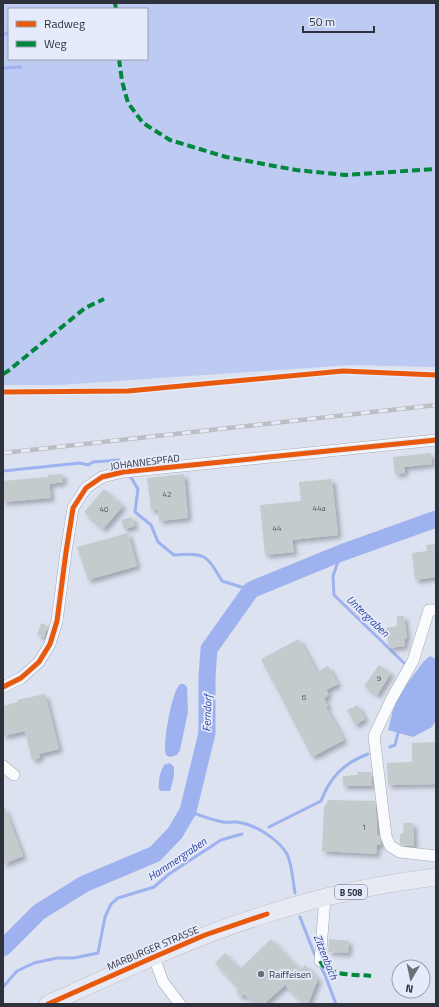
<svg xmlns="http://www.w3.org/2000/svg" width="439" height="1007" viewBox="0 0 439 1007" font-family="'Titillium Web',sans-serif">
<defs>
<filter id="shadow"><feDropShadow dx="3.5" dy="3.5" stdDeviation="2" flood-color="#0004"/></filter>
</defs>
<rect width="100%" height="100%" fill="#dce2f0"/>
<path fill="#bdcaf1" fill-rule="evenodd" d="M 3,3 L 436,3 L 436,367 L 351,365 L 59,385 L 3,385 ZM 9,9 L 147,9 L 147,59 L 9,59 Z"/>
<path fill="#9eb2ef" d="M 430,656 L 436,659 L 436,720 L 432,727 L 413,737 L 388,730 L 393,710 L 400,693 L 424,661 Z
M 180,684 L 184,684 L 187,687 L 188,712 L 180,750 L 177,755 L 170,757 L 166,755 C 162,745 172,691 180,684 Z
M 170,763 L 174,767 L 174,776 L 170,791 L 161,791 L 159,789 C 158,780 160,772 164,765 Z"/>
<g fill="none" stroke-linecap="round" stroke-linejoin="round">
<path stroke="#9eb2ef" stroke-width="3" d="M 3,35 L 9,32
M 3,68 L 21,67
M 3,471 L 80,463 L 88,465 L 93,462 L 119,460 L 125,469
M 129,474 L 138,489 L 135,512 L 151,525 L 158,542 L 174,555 C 206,553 206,554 222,581 L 251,590
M 341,553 L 333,576 L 334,595 L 404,663
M 390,747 L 395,745 L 398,733
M 188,811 C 199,815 211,820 223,822 C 229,823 236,821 242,823 C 257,826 279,840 287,854 C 292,864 293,882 295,893
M 269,827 L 321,801 C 330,777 344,763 368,754
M 300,917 L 316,958
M 319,963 L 325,975 L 336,1004
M 3,987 L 17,971 L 34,963 L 57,958 L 74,958 L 98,953 L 105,917 L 111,904 L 118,898 L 154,887 L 169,874 L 221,840 L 242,834"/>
<path stroke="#9eb2ef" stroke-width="17" d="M 3,948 L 39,912 L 84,884 L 155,854 L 175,833 L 188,811 L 207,733 L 207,677 L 209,649 L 251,590 L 341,553 L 436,519"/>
</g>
<path fill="#c4cbcd" filter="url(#shadow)" d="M 431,453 L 432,464 L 404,467 L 405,473 L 395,474 L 393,457 Z
M 63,474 L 63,482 L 49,484 L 51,498 L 3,502 L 3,481 L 48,477 L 48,475 Z
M 184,474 L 188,518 L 159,521 L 158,510 L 151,510 L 147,478 Z
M 332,479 L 338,535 L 292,540 L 294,552 L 265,555 L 260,505 L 301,501 L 299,482 Z
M 104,489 L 123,506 L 103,529 L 84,512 Z
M 132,517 L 135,526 L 124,529 L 121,520 Z
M 128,533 L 137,566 L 88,580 L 77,547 Z
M 436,544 L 436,577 L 415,580 L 412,553 L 427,551 L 426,545 Z
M 397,616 L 404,616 L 407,638 L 404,639 L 405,646 L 389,648 L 386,628 L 397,626 Z
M 41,623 L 48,626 L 44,637 L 37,635 Z
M 299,639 L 317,672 L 328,666 L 338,684 L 326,690 L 329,695 L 324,698 L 328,706 L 326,707 L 344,740 L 312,757 L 261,659 Z
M 379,665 L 391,673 L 377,695 L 364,686 Z
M 45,694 L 59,749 L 39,754 L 40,758 L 32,760 L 25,731 L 3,736 L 3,706 L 18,702 L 17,700 Z
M 358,705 L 365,719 L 355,725 L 347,710 Z
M 436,742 L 436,784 L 388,785 L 387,763 L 412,762 L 412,743 Z
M 358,772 L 371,772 L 372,786 L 343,786 L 343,776 L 357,775 Z
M 328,800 L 375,801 L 377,824 L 377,835 L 379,836 L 381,843 L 381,845 L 377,845 L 376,854 L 322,851 L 324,808 Z
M 4,806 L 23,856 L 3,864 L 3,807 Z
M 404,823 L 413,823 L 414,846 L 402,845 L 400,844 L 400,834 L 403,834 Z
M 271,939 L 300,970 L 305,965 L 318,979 L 308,1004 L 303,1004 L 285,985 L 264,1004 L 254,1004 L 244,994 L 241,997 L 236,992 L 239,989 L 215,963 L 225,953 L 240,969 Z
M 329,939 L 349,941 L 348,953 L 328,952 Z"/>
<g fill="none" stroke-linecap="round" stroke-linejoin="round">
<defs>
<path id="street" d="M 436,610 L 429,610 L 413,661 L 391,700 L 374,736 L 386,836 L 390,846 L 400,852 L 436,856
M 3,687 L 21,678 L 39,662 L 50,644 L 57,621 L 66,552 L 73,508 L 86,488 L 102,477 L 123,472 L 436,440
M 3,766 L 14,775
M 154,957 L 163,982 L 180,1004
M 320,961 L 325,898"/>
<path id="primary" d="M 48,1004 C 120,972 191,937 267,914 C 322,896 379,884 436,877"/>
</defs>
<use href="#street" stroke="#a3a7b2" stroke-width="12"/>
<use href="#primary" stroke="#bdc0c7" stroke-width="18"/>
<use href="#street" stroke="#fafbfd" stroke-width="11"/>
<use href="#primary" stroke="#e7eaf3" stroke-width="17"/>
<defs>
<path id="rail" d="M 3,453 L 436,405"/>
</defs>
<use href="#rail" stroke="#bdbec2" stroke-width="4.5"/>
<use href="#rail" stroke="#e5ebfb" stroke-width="3" stroke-dasharray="9" stroke-linecap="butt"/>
<path stroke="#00873e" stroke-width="4" stroke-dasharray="8 4" stroke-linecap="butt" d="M 115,3 L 116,9
M 119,59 L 122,81 L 128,103 L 143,123 L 170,140 L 226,157 L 296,170 L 345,175 L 436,169
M 3,374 L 8,371 L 85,308 L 104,299
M 320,961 C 327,977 356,974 371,976"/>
<defs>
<path id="cycleway" d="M 3,392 L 128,391 L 343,371 L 436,375
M 3,687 L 21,678 L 39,662 L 50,644 L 57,621 L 66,552 L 73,508 L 86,488 L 102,477 L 123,472 L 436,440
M 48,1004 L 154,957 L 205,935 L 267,914"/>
</defs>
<use href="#cycleway" stroke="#e5ebfb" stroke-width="8"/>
<use href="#cycleway" stroke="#e8590c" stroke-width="5"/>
</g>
<circle fill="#6c707b" stroke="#e5ebfb" stroke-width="1.5" cx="261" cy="974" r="4"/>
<g text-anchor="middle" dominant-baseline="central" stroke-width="3.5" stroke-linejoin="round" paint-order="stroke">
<g font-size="8" fill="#545860">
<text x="167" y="494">42</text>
<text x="319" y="508">44a</text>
<text x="104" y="509">40</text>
<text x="277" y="528">44</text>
<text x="379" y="678">9</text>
<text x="304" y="697">6</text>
<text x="364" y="827">1</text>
</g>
<rect fill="#e5ebfb" stroke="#666a75" stroke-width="1" x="335" y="885" width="32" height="14" rx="3"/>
<g font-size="9" font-weight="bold" fill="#2f323c">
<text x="351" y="892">B 508</text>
</g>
<g font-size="10" fill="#2f323c" stroke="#e5ebfb">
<text transform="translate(145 462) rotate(-7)">JOHANNESPFAD</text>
<text transform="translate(153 948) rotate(-23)">MARBURGER STRASSE</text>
</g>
<g font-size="10" fill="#2f323c" stroke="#e5ebfb" text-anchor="start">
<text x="269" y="974">Raiffeisen</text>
</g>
<g font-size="11" font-style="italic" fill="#2d3f9d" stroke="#e5ebfb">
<text transform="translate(368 616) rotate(44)">Untergraben</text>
<text transform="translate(207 713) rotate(-88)">Ferndorf</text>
<text transform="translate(177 859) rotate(-34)">Hammergraben</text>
<text transform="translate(326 957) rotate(68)">Zitzenbach</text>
</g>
</g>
<rect width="439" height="1007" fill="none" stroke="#2f323c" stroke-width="8"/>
<rect x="8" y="8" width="140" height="52" fill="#e5ebfb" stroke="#9ca1af"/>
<rect x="16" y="21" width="20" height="6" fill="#e8590c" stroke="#9ca1af"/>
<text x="44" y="28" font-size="12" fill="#2f323c">Radweg</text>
<rect x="16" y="41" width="20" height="6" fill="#00873e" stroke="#9ca1af"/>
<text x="44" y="48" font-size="12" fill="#2f323c">Weg</text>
<g transform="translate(411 979) rotate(189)"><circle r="19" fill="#e5ebfb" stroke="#9ca1af"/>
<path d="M0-3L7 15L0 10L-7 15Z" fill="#6c707b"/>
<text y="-6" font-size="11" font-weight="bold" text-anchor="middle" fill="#2f323c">N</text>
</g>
<path d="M303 26v6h71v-6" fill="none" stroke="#2f323c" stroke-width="2"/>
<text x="309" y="26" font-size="12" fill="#2f323c" stroke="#e5ebfb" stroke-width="3" paint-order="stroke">50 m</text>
</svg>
